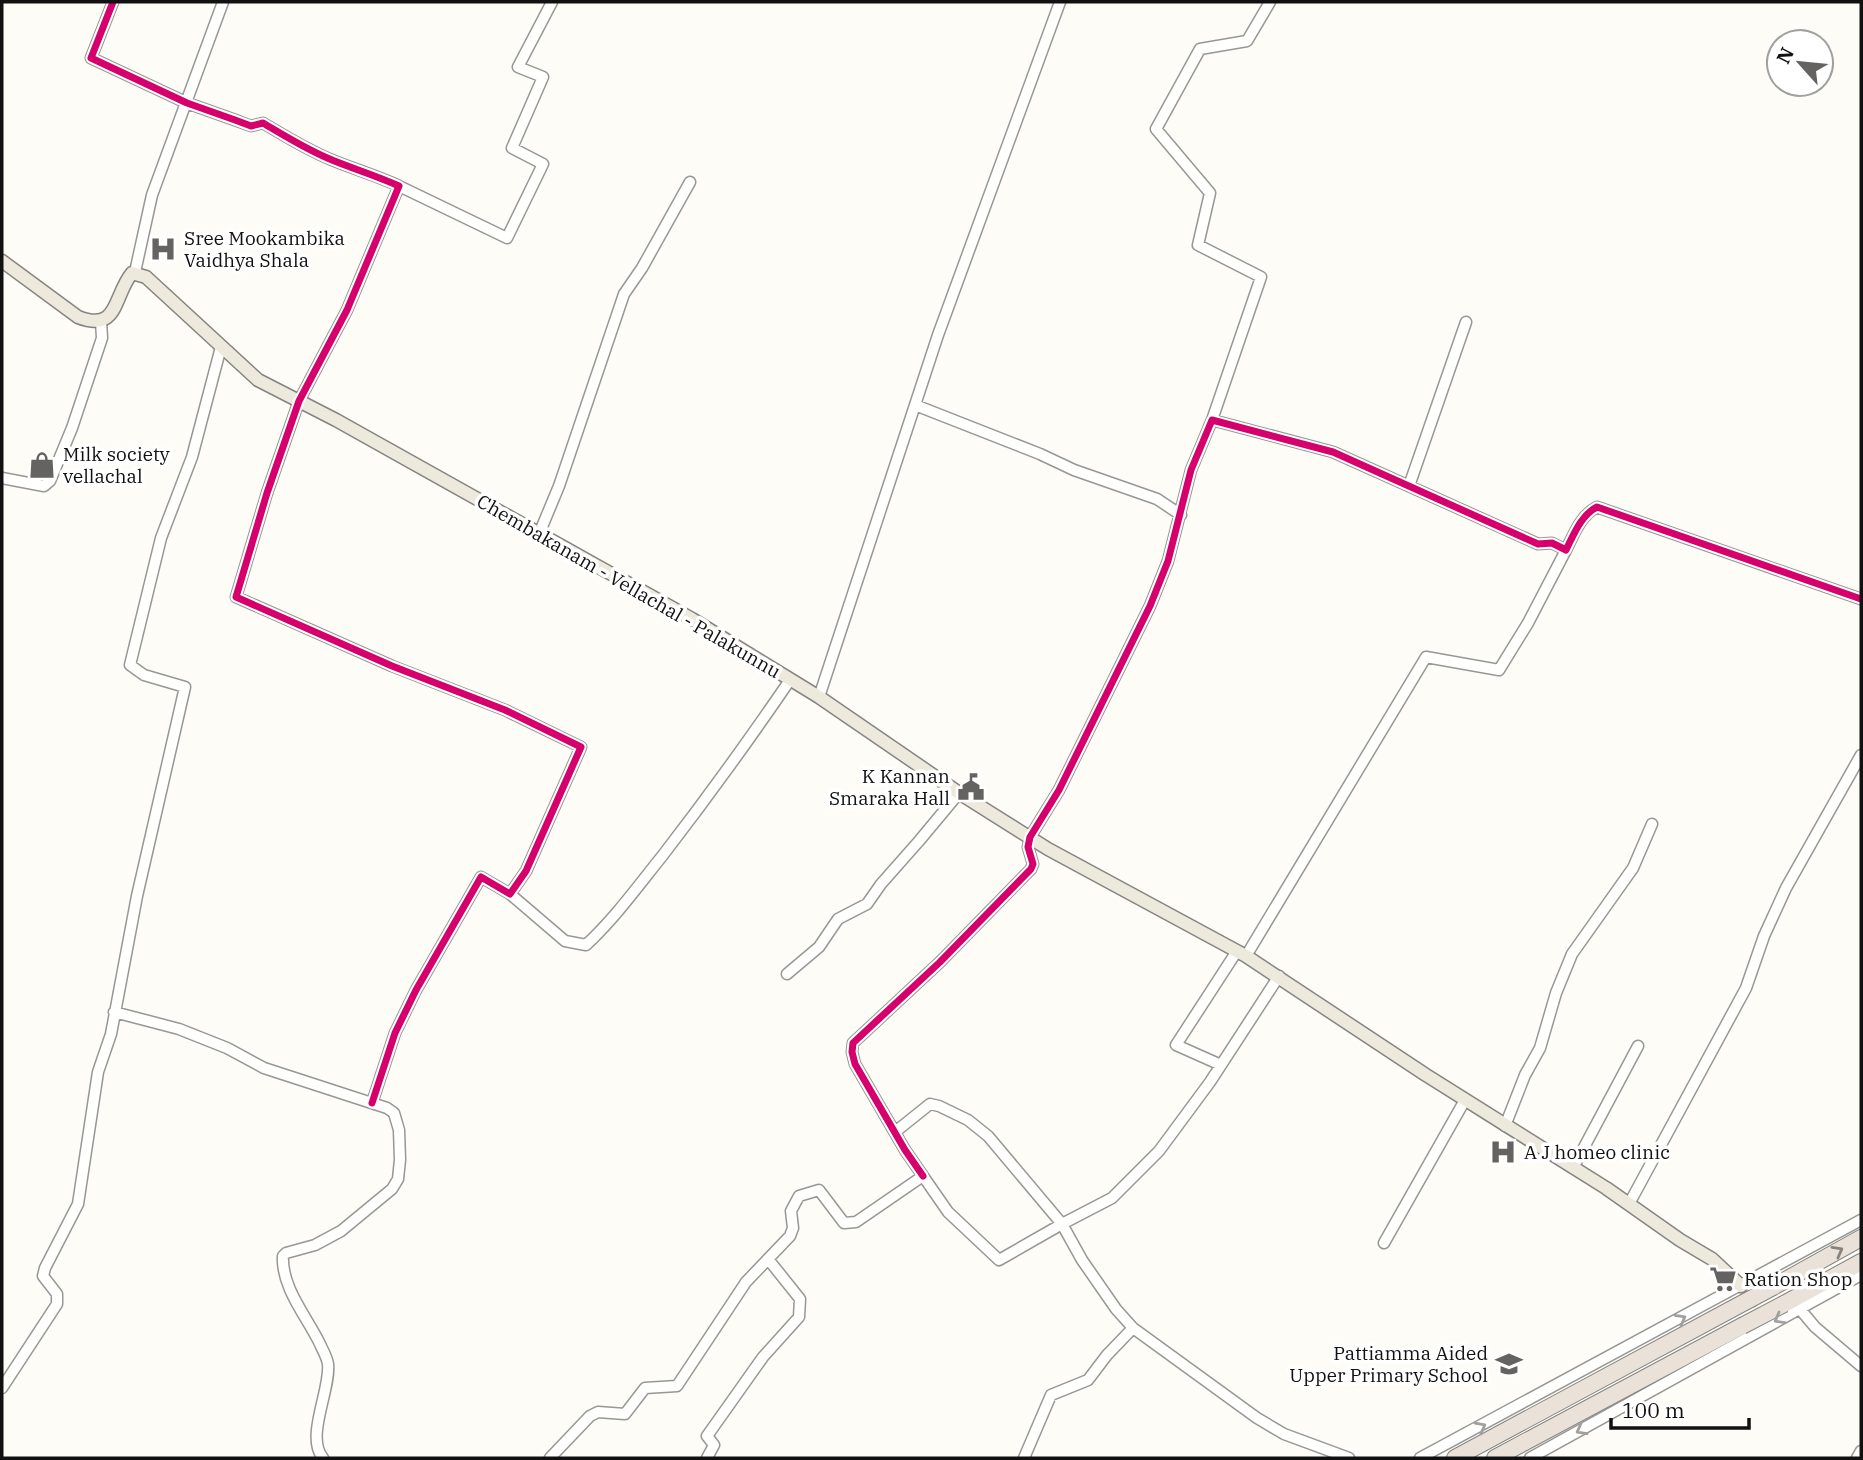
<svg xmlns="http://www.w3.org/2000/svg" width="1863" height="1460" viewBox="0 0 1863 1460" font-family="'IBM Plex Serif',serif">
<rect width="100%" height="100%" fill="#fdfcf7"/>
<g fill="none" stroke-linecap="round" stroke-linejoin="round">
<path stroke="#dad9d4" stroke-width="10" stroke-dasharray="10 5" stroke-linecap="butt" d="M 1741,1286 L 1759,1324"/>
<defs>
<path id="minor" d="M 113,2 L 91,58 L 187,103 L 235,120 L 251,126 L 263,123 C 285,136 307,150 332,160 C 354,169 377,176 399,186 L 347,310 L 299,401 L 267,493 L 236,597 L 392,666 L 505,710 L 581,747 L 526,871 L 510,894 L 481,877 L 416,990 L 395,1033 L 372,1103
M 399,186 L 507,238 L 543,164 L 512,148 L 543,77 L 518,67 L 552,2
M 135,272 L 152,195 L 223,2
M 915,405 L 1040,454 L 1074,470 L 1157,499 L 1181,515
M 1212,420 L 1261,277 L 1198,245 L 1210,193 L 1156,129 L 1200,49 L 1247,41 L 1270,2
M 2,478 L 44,486 L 50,481 L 72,428 L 102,338 L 101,321
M 1409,486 L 1466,322
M 539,534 L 559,486 L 624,294 L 642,268 L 690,182
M 819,697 L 938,335 L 1060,2
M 510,894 L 565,941 L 586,945 C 615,918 638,886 663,855 C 707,798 749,740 790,680
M 1246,956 L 1426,657 L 1499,670 L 1528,623 L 1566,550
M 787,974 L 819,947 L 838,919 L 867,904 L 881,884 L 919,841 L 959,793
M 114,1012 L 179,1029 L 227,1048 L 264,1068 L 387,1108 L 394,1113 L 399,1130 L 400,1160 L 398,1179 L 392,1189 L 341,1231 L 315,1245 L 286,1253 L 283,1256 C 281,1287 307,1317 320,1344 C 323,1351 327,1357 328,1364 C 331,1389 305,1437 323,1458
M 1221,1065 L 1176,1045 L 1237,951
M 1505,1126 L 1525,1075 L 1540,1048 L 1556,993 L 1572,954 L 1633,868 L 1652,824
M 895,1132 L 930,1104 L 939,1106 L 968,1120 L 988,1136 L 1062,1224 L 1082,1260 L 1116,1309 L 1133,1328 L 1257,1418 L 1284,1434 L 1349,1458
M 1573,1168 L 1638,1046
M 923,1176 L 905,1150 L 855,1064 L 852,1052 L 853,1043 L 940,962 L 1031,869 L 1033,864 L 1028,847 L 1030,837 L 1059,790 L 1150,606 L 1168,561 L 1191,470 L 1212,420 L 1333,452 L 1538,544 L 1552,543 L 1566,550 C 1574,534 1581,515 1597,507 L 1861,599
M 1629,1204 L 1746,988 L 1764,936 L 1786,888 L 1861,755
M 1384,1243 L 1465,1100
M 1799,1308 L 1815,1327 L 1861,1366
M 2,1388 L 57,1304 L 57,1294 L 43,1276 L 45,1268 L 78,1204 L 98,1072 L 111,1034 L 137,896 L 185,687 L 144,675 L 130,665 L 161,538 L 192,457 L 221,347
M 550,1458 L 590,1416 L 598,1412 L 625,1414 L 645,1388 L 677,1386 L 746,1282 L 790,1236 L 793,1228 L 791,1211 L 799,1196 L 819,1190 L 844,1223 L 856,1222 L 923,1176 L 948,1212 L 999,1260 L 1062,1224 L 1112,1198 L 1159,1151 L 1210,1082 L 1279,976
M 707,1458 L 714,1445 L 707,1436 L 763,1357 L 799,1317 L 800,1299 L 768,1259
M 1024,1458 L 1051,1395 L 1088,1380 L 1107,1355 L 1133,1328
M 1420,1458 L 1861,1220
M 1530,1458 L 1861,1275
M 1857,1458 L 1861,1451"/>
<path id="major" d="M 2,261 L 78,317 C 119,333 113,296 132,273 L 146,277 L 258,380 L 336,420 L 692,619 L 819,697 L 959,793 L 1048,849 L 1246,956 L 1426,1075 L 1606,1188 L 1680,1240 L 1712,1259 L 1741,1286"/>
<path id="highway" d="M 1773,1287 L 1861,1238
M 1784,1304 L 1861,1262
M 1455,1458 L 1730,1310
M 1495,1458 L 1742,1326"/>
</defs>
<use href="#minor" stroke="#979795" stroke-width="13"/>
<use href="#major" stroke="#858482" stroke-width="15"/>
<use href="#highway" stroke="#858482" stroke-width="18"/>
<use href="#minor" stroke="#fffffe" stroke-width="10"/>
<use href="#major" stroke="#ede9dc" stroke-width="12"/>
<use href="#highway" stroke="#eae1d8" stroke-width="16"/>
<defs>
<path id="highway-bridge" d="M 1730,1310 L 1773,1287
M 1742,1326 L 1784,1304"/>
</defs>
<use href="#highway-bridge" stroke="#858482" stroke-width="18" stroke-linecap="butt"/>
<use href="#highway-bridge" stroke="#eae1d8" stroke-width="16"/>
<defs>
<path id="cycleway" d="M 113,2 L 91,58 L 187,103 L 235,120 L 251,126 L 263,123 C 285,136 307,150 332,160 C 354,169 377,176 399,186 L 347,310 L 299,401 L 267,493 L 236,597 L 392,666 L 505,710 L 581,747 L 526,871 L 510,894 L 481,877 L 416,990 L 395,1033 L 372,1103
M 923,1176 L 905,1150 L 855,1064 L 852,1052 L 853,1043 L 940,962 L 1031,869 L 1033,864 L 1028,847 L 1030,837 L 1059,790 L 1150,606 L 1168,561 L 1191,470 L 1212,420 L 1333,452 L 1538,544 L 1552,543 L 1566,550 C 1574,534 1581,515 1597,507 L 1861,599"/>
</defs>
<use href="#cycleway" stroke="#fff" stroke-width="11"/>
<use href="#cycleway" stroke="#d6006c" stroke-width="7"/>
</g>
<defs><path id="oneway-chevron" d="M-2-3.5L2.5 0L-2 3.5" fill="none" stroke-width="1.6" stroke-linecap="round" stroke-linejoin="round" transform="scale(1.75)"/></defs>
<use stroke="#88837e" href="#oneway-chevron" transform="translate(1838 1251) rotate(-29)"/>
<g stroke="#a0a09f">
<use href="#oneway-chevron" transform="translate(1681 1319) rotate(-29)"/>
<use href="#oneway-chevron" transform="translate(1779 1319) rotate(151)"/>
<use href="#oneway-chevron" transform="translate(1481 1427) rotate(-28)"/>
<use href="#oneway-chevron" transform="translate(1581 1430) rotate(151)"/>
</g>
<defs>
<symbol id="hospital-bare" viewBox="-9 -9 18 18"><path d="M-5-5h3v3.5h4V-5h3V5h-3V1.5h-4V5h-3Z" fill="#646362" stroke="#fff" stroke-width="2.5" paint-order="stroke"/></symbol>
<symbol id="shop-bare" viewBox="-9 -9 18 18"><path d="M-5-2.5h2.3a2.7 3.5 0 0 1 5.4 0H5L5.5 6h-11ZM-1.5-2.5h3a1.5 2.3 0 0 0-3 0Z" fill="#646362" stroke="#fff" stroke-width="2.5" paint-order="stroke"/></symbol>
<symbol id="civic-bare" viewBox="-9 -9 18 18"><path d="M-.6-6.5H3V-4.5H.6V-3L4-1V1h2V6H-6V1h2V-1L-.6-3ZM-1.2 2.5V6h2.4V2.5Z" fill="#646362" stroke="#fff" stroke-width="2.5" paint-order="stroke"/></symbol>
<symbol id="supermarket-bare" viewBox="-9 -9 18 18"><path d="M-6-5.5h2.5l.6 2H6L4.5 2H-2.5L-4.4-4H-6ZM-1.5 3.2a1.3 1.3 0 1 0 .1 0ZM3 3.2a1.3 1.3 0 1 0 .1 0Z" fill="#646362" stroke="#fff" stroke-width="2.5" paint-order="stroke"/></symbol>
<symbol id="school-bare" viewBox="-9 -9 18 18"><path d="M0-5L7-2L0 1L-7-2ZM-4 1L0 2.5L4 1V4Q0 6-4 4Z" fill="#646362" stroke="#fff" stroke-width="2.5" paint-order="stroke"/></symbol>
</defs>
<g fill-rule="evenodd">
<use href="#hospital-bare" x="144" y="230" width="38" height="38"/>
<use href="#shop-bare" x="23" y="446" width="38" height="38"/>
<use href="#civic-bare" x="952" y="768" width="38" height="38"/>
<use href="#hospital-bare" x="1484" y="1133" width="38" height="38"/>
<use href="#supermarket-bare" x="1704" y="1260" width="38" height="38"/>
<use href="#school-bare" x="1490" y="1345" width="38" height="38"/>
</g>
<g text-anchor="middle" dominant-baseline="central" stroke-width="7" stroke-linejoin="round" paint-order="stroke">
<g font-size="19" fill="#111" stroke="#fff" text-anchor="start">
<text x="184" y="238">Sree Mookambika<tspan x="184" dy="22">Vaidhya Shala</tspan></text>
<text x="63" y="454">Milk society<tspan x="63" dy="22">vellachal</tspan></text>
<text x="950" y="776" text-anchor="end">K Kannan<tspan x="950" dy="22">Smaraka Hall</tspan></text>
<text x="1524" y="1152">A J homeo clinic</text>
<text x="1744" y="1279">Ration Shop</text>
<text x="1488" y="1353" text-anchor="end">Pattiamma Aided<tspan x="1488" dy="22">Upper Primary School</tspan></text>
</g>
<g font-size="19" fill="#111" stroke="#fff">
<text transform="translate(629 586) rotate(30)">Chembakanam - Vellachal - Palakunnu</text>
</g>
</g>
<rect width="1863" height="1460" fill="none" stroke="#111111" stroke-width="7"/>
<g transform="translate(1800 63) rotate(297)"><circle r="33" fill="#ffffff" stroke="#a0a0a0" stroke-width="2"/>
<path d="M0-5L12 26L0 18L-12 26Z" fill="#646362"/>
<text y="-10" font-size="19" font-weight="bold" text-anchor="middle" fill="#111111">N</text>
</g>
<path d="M1611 1418v10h138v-10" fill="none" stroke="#111111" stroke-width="3.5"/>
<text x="1622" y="1418" font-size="21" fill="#111111" stroke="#ffffff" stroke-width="5" paint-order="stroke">100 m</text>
</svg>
